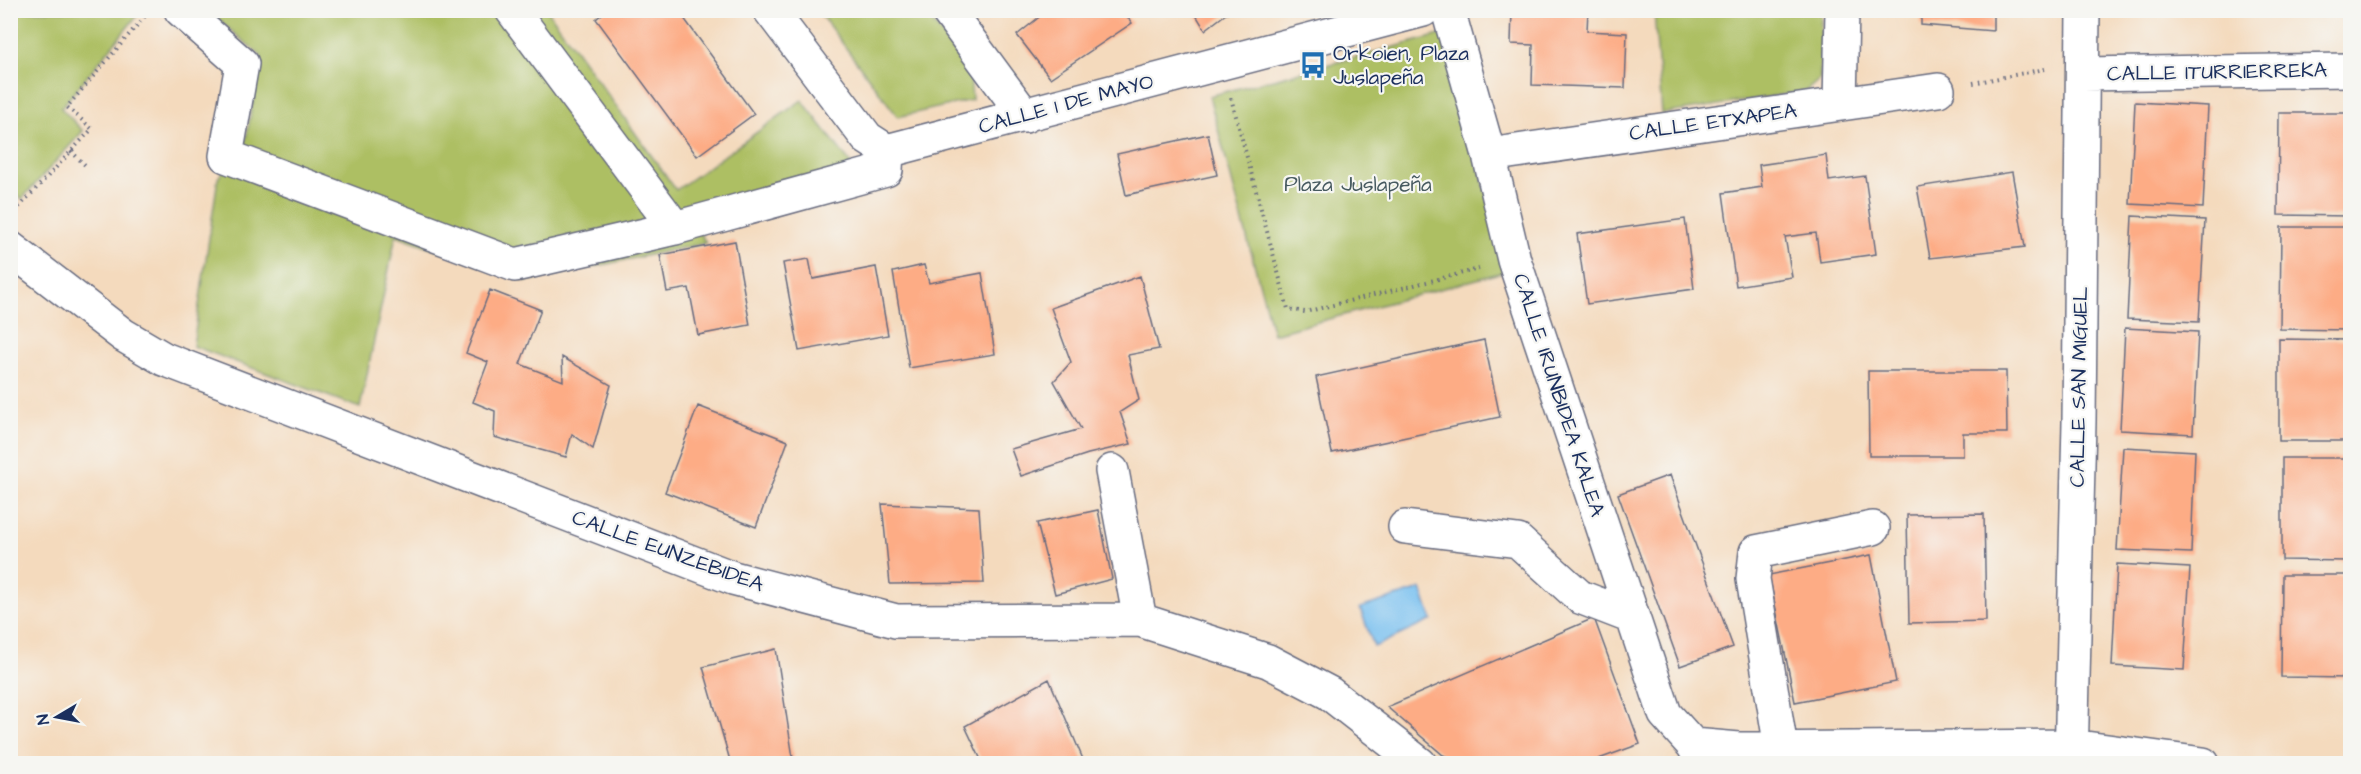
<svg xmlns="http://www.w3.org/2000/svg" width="2361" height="774" viewBox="0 0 2361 774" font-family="'Architects Daughter',sans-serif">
<rect width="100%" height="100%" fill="#f6f6f2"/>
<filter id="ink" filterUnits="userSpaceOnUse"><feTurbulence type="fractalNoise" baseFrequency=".0167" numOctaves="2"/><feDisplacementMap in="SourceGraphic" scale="12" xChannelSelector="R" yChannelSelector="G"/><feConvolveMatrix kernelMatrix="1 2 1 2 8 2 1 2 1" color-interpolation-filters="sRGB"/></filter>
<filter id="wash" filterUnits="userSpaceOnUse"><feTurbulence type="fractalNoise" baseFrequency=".008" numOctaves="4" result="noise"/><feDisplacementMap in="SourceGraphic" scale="24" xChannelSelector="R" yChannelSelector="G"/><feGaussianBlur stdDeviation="1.35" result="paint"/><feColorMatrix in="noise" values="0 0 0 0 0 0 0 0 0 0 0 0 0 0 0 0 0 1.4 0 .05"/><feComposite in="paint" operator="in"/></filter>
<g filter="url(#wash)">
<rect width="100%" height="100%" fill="#f4dabd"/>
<path fill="#adbf63" stroke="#647760" stroke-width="1.5" d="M 10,11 L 141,11 L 61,108 L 83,131 L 22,199 L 11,189 Z
M 208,11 L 548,11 L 676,190 L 802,100 L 861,177 L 690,216 L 706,243 L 526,281 L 396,235 L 360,408 L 193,346 L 218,178 L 246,139 L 261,56 Z
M 818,11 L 924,11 L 970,70 L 972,100 L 898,117 Z
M 1654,11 L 1821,11 L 1820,79 L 1806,91 L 1662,114 Z
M 1444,34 L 1507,271 L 1273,334 L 1209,96 Z"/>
<path fill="#78c0f0" stroke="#4a78a7" stroke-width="1.5" d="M 1421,589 L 1432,620 L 1374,647 L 1360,608 Z"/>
<g id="blocks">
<path fill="#fdac85" d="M 607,10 L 678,10 L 754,114 L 697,156 L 596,19 Z
M 1048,10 L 1122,10 L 1132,23 L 1050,78 L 1017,35 Z
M 1193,10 L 1231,10 L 1205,30 Z
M 1512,10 L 1588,10 L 1587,31 L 1627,33 L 1625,88 L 1532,85 L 1533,45 L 1511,44 Z
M 1921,10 L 1993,10 L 1993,31 L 1921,25 Z
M 2135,102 L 2208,106 L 2203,208 L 2130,204 Z
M 2279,113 L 2350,113 L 2350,216 L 2278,215 Z
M 1208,134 L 1217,175 L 1126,195 L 1117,154 Z
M 1826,155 L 1829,181 L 1865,176 L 1876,254 L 1820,262 L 1816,233 L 1785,237 L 1792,277 L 1736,286 L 1723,193 L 1762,187 L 1759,165 Z
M 2012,172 L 2025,247 L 1930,258 L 1917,187 Z
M 2132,216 L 2205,220 L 2199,322 L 2127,319 Z
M 1685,219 L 1694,289 L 1587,304 L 1577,234 Z
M 2281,227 L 2350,227 L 2350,330 L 2280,329 Z
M 735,241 L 750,325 L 698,335 L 689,288 L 667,292 L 660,255 Z
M 809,259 L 813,279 L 876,267 L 888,335 L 799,351 L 783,263 Z
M 924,265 L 929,283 L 982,273 L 995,354 L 909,368 L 893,272 Z
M 1140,276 L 1159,349 L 1128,355 L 1139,400 L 1120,412 L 1131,444 L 1088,454 L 1021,476 L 1011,449 L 1081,429 L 1054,381 L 1071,362 L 1051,308 Z
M 490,290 L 541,310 L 520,364 L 563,381 L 562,357 L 611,385 L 593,449 L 572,434 L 566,457 L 494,437 L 495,411 L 473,402 L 488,362 L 466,353 Z
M 2125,328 L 2198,332 L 2193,434 L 2120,430 Z
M 2279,339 L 2350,340 L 2350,441 L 2279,441 Z
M 1484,340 L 1500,417 L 1332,453 L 1316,377 Z
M 1868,371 L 2006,371 L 2007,433 L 1963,433 L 1963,456 L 1869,456 Z
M 698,406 L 788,441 L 756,527 L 665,492 Z
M 2123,447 L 2195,451 L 2191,553 L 2117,550 Z
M 2282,458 L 2350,458 L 2350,561 L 2282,560 Z
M 1670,475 L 1733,647 L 1680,666 L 1618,494 Z
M 882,504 L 979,508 L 984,583 L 890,584 Z
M 1098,510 L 1112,579 L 1055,594 L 1037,523 Z
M 1984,514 L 1986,621 L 1909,623 L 1907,515 Z
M 1871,555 L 1896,682 L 1795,702 L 1769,575 Z
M 2117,564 L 2190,568 L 2184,670 L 2112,666 Z
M 2282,575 L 2350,575 L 2350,678 L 2281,677 Z
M 1594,618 L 1640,744 L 1585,764 L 1467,764 L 1443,755 L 1387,707 Z
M 776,649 L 794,764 L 731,764 L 703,667 Z
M 1049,679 L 1085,764 L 983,764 L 965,726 Z"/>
</g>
</g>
<g filter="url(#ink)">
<use href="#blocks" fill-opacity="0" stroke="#676b7f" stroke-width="1.5"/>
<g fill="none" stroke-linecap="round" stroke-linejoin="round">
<defs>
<path id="minor" d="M 181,10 L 242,64 L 226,156 L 515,265 L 675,228 L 886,170 L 887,151
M 512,10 L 675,228
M 770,10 L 867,138 L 887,151 L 1423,10
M 947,10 L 1025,116
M 1448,10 L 1489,155 L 1514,260 L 1665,714 L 1693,745 L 1704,764
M 2083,74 L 2350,70
M 1840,103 L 1842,10
M 1489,155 L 1938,90
M 10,248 L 123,335 L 164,359 L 733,578 L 896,621 L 1140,620 L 1268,661 L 1329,693 L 1420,764
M 1112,471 L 1140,620
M 1405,527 L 1518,541 L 1580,597 L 1632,617
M 1693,745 L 1739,749 L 2071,746 L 2203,764
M 1781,748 L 1753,579 L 1756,552 L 1873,528
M 2071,764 L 2079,422 L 2083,10"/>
</defs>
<use href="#minor" stroke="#676b7f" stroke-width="36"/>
<path stroke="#676b7f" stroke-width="4" stroke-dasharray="1.5 4.5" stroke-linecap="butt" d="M 1973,83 L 2045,69
M 1231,98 L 1288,309 L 1305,312 L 1479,269
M 71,151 L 88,168
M 10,201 L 18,208 L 92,129 L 67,107 L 145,16"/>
<use href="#minor" stroke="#fff" stroke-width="33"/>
</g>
</g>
<defs>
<symbol id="bus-bare" viewBox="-9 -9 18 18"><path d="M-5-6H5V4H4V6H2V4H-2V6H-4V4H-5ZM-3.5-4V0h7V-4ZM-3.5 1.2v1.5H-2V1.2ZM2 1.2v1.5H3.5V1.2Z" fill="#1f6fb2" stroke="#f6f6f2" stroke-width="2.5" paint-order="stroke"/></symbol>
</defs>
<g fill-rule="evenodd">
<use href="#bus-bare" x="1294" y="46" width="38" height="38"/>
</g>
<g text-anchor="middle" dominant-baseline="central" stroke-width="4.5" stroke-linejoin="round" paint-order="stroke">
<g font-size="21" fill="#1b2f5e" stroke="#f6f6f2" text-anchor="start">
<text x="1333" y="53">Orkoien, Plaza<tspan x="1333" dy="24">Juslapeña</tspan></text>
</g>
<g font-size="21" fill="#1b2f5e" stroke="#f6f6f2">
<text transform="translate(2217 72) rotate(-1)">CALLE ITURRIERREKA</text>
<text transform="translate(1066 104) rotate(-15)">CALLE 1 DE MAYO</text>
<text transform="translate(1713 122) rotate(-8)">CALLE ETXAPEA</text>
<text transform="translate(2079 387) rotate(-89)">CALLE SAN MIGUEL</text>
<text transform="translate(1559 395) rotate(72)">CALLE IRUNBIDEA KALEA</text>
<text transform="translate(668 551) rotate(20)">CALLE EUNZEBIDEA</text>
</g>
<g font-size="21" fill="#475a60" stroke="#f6f6f2">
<text x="1358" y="184">Plaza Juslapeña</text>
</g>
</g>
<rect width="2361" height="774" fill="none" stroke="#f6f6f2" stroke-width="36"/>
<g transform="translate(57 717) rotate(260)" stroke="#f6f6f2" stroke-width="4.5" paint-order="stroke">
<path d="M0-4.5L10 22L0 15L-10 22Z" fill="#1b2f5e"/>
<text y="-9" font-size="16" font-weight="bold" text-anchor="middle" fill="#1b2f5e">N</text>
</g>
</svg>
